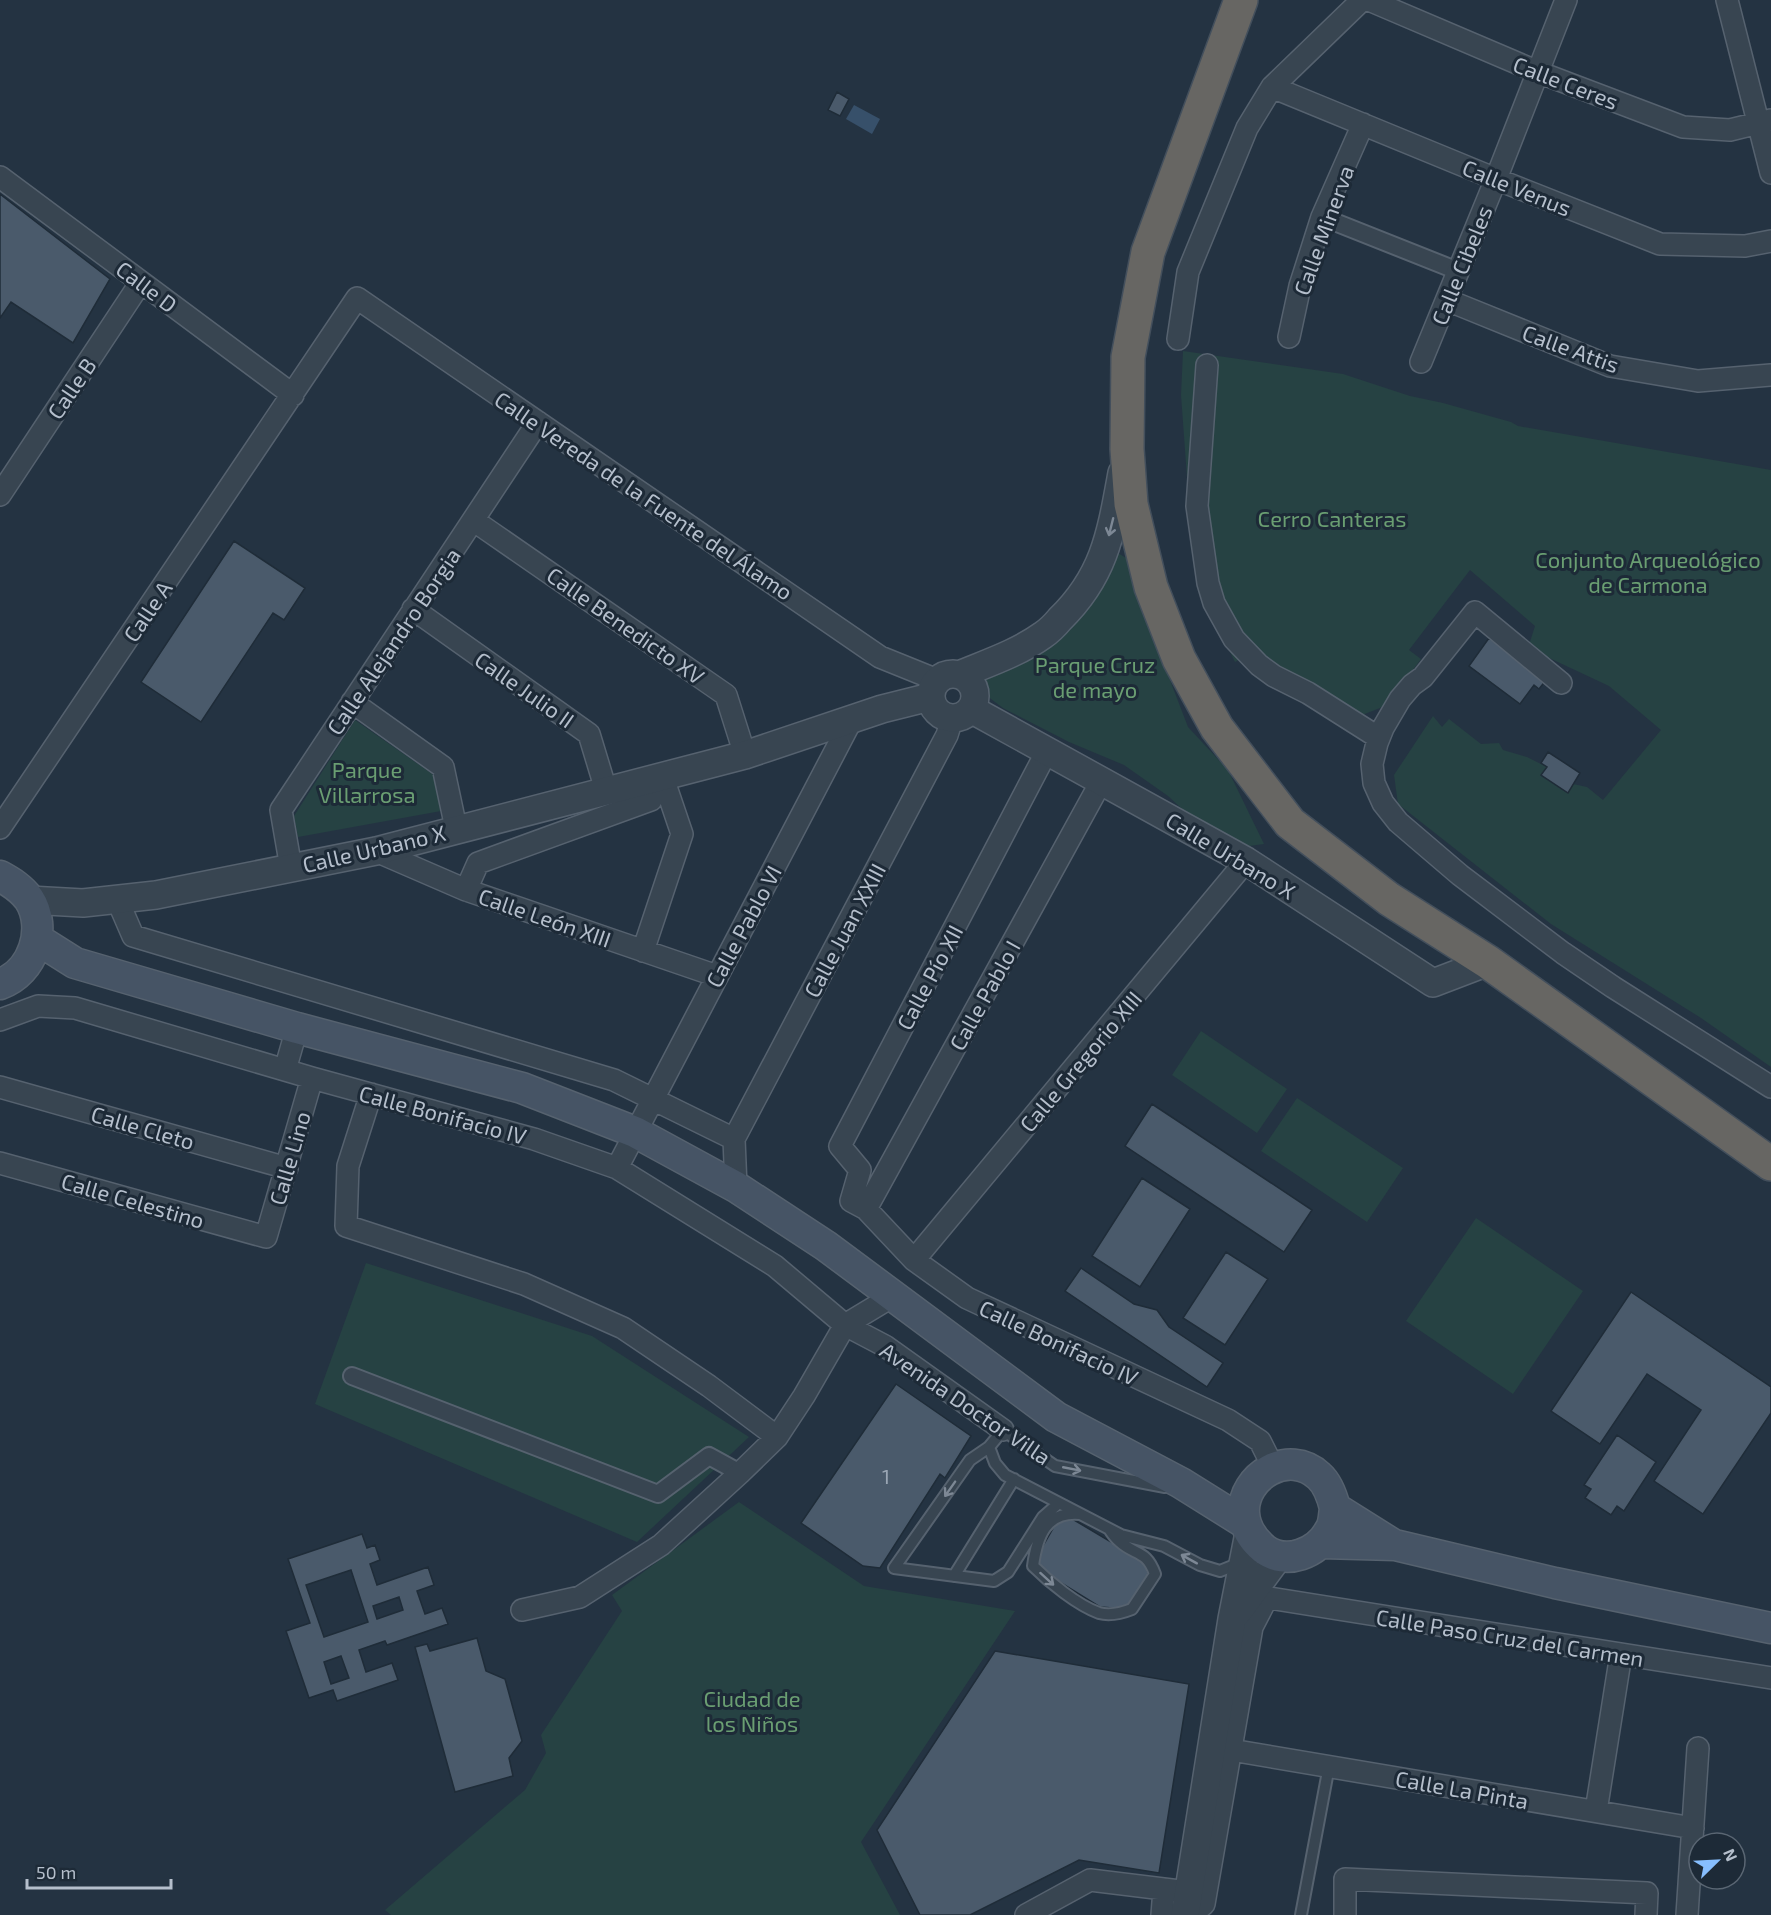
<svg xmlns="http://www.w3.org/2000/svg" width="1771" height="1915" viewBox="0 0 1771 1915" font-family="'Exo 2',sans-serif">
<rect width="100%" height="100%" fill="#243342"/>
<path fill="#264243" d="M 1183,351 L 1343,374 L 1410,396 L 1443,403 L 1511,422 L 1518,426 L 1771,470 L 1771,1067 L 1701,1018 L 1551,924 L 1398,804 L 1394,775 L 1433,716 L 1442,727 L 1449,719 L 1481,744 L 1499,743 L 1503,750 L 1527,757 L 1547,767 L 1541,776 L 1567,793 L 1573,784 L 1587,787 L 1603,800 L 1661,730 L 1609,686 L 1528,648 L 1535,626 L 1470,570 L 1409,650 L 1421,659 L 1389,702 L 1380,708 L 1362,715 L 1247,655 L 1235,662 L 1218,628 L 1192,546 L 1181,395 Z
M 1106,546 L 1148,571 L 1147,620 L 1188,727 L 1228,770 L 1264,844 L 1226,849 L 1168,796 L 1124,765 L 1069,742 L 1003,708 L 959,675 L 1073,607 Z
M 355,720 L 438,778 L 441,811 L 298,837 L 294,816 Z
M 1201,1031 L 1287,1089 L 1257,1133 L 1172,1075 Z
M 1297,1098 L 1403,1168 L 1367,1222 L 1261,1151 Z
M 1476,1218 L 1583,1291 L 1513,1394 L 1406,1321 Z
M 366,1263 L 592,1336 L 749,1437 L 637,1542 L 315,1404 Z
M 739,1502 L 864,1586 L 1015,1611 L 861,1842 L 900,1915 L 391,1915 L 385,1910 L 525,1790 L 546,1753 L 541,1735 L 622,1611 L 612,1595 Z"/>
<path fill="#37506a" d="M 854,105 L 880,119 L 872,134 L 846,119 Z"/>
<path fill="#4a5a6b" stroke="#1f2c38" stroke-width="1.5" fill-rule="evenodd" d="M 837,92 L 849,99 L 840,116 L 828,110 Z
M 0,194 L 110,279 L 73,343 L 11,302 L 0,318 Z
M 234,541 L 305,588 L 284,620 L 273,613 L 201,722 L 141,682 Z
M 1489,638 L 1546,680 L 1539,689 L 1534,685 L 1520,704 L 1469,666 Z
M 1548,752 L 1580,773 L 1568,793 L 1541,775 L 1547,767 L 1541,763 Z
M 1152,1104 L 1312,1210 L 1284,1252 L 1125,1146 Z
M 1142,1178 L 1190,1209 L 1140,1287 L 1092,1256 Z
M 1226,1252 L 1268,1279 L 1225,1345 L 1183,1318 Z
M 1081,1268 L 1134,1304 L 1157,1310 L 1169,1327 L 1223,1363 L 1207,1387 L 1065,1291 Z
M 1631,1292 L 1771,1387 L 1771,1413 L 1703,1514 L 1654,1481 L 1701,1410 L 1647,1374 L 1600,1444 L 1551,1411 Z
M 896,1384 L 971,1436 L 945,1478 L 940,1474 L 880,1568 L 863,1566 L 801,1523 Z
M 1617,1435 L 1656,1462 L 1624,1511 L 1617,1506 L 1611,1515 L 1585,1498 L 1591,1489 L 1584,1485 Z
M 1069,1517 L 1143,1561 L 1147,1566 L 1148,1575 L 1134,1600 L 1126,1609 L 1100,1607 L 1045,1573 L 1039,1566 L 1039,1553 L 1055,1525 L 1060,1518 Z
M 362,1534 L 367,1548 L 375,1545 L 380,1560 L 370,1564 L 377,1585 L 428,1567 L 434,1585 L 417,1591 L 425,1614 L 442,1608 L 448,1624 L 387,1645 L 385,1641 L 359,1650 L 366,1672 L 392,1663 L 398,1680 L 337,1701 L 333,1690 L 309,1698 L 286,1631 L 310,1623 L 288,1559 ZM 351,1570 L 368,1622 L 324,1637 L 306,1585 ZM 399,1597 L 403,1610 L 377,1619 L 373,1606 ZM 341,1656 L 349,1678 L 331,1684 L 324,1662 Z
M 477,1638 L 486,1671 L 505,1679 L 522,1741 L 509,1758 L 513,1776 L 455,1792 L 415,1647 L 427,1644 L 430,1651 Z
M 995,1651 L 1189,1684 L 1159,1873 L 1079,1860 L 970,1915 L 920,1915 L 877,1830 Z"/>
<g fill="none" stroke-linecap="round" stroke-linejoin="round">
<defs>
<path id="service" d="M 989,1447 L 995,1463 L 1005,1475 L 1121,1535 L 1164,1546 L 1200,1565 L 1220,1571 L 1240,1563
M 1059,1503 L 1043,1517 L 1008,1572 L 994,1581 L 894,1568 L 970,1460 L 989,1447 L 1003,1430 L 1055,1466 L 1165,1487
M 1080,1514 C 1046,1511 1037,1536 1033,1566 C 1049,1582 1077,1605 1099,1613 C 1110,1616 1122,1613 1132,1609 L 1155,1574 C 1146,1549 1135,1556 1119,1541 C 1115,1538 1112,1533 1109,1529
M 954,1576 L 1014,1479
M 1301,1915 L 1329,1766"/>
<path id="pedestrian" d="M 1322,217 L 1458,271
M 352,1376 L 658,1494 L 709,1456 L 740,1473"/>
<path id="minor" d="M 1369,0 L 1538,72 L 1683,127 L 1730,130 L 1771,120
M 1727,0 L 1771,173
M 1272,87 L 1496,179 L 1660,244 L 1745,246 L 1771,241
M 0,177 L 293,395
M 1447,300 L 1610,366 L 1698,381 L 1771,375
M 1289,337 L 1300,286 L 1322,217 L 1363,124
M 1178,339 L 1188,272 L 1247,128 L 1272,87 L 1362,0
M 1421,362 L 1496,179 L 1566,0
M 1207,365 L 1197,506 L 1208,583 L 1214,603 L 1234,639 L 1259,665 L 1274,676 L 1308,693 L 1379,738
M 0,495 L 141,282
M 473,520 L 726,695 L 745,755
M 413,609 L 589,734 L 606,790
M 1561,683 L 1475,612 L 1423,677 L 1412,685 L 1400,699 L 1383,728 L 1377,743 L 1372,764 L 1374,783 L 1383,803 L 1398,822 L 1460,875 L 1563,953 L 1613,987 L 1771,1087
M 352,702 L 443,767 L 456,828
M 1047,751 L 840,1146 L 860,1170 L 851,1201 L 866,1209 L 914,1260 L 967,1298 L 1228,1420 L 1260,1441 L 1273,1467
M 0,828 L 357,298 L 880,657 L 937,680
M 376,851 L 466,890 L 717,976
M 291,868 L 281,810 L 538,422
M 466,890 L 478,863 L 651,800 L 662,775
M 117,899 L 133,936 L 614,1080 L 734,1139 L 736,1187
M 643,951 L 682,834 L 662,775
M 0,1020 L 38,1006 L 75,1008 L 312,1078 L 534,1139 L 617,1168 L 775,1266 L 845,1325 L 885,1346 L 1003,1430
M 285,1070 L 297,1028
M 0,1087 L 287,1168
M 371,1094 L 348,1166 L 346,1226 L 524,1284 L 623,1328 L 709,1386 L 777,1437
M 734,1139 L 947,735 L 952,719
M 0,1163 L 266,1237 L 312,1078
M 617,1168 L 852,719
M 866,1209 L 1102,780
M 914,1260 L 1246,861
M 1250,1595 L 1771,1678
M 522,1610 L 580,1597 L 661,1545 L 740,1473 L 777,1437 L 804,1396 L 845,1325 L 893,1296
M 1231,1750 L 1693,1828
M 1596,1811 L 1621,1654
M 1026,1915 L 1090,1880 L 1188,1892
M 1162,1915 L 1164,1889
M 1191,1915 L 1204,1904 L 1252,1627 L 1267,1598
M 1345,1915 L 1345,1879 L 1647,1893 L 1646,1915
M 1687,1915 L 1698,1748"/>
<path id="tertiary" d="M931 696a22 22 0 1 1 44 0a22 22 0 1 1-44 0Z
M 959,675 C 988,663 1018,653 1043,635 C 1049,631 1055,625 1060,619 C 1105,575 1111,533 1122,473
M 971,709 L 1246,861 L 1433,983 L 1488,962
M 29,900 L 83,903 L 156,895 L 376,851 L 745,755 L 882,709 L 930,697
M 1237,1613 L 1279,1556
M 1185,1915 L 1232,1619 L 1249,1533"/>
<path id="secondary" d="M 0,876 C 11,882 21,888 29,899 C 48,928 33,973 0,984
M 37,939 L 75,963 L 297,1028 L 522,1088 L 635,1132 L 736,1187 L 826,1246 L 1056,1417 L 1181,1483 L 1245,1523
M 1335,1508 C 1334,1515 1334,1524 1330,1530 C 1318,1553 1286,1566 1264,1549 C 1252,1539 1245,1528 1244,1513 C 1242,1476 1289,1448 1319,1476 C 1328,1484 1332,1496 1335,1508 L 1394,1545
M 1322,1543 L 1395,1545 L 1555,1583 L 1771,1628"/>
<path id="trunk" d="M 1241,0 L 1148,252 L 1128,357 L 1127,449 L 1131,504 L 1151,587 L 1179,659 L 1217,728 L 1290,823 L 1389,899 L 1488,962 L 1771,1164"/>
</defs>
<use href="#service" stroke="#56626f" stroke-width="14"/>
<use href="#pedestrian" stroke="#56626f" stroke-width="20"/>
<use href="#minor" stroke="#56626f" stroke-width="24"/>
<use href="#tertiary" stroke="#56626f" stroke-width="30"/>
<use href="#secondary" stroke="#56626f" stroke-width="33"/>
<use href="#trunk" stroke="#434f5c" stroke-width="36"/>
<use href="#service" stroke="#384551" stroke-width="10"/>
<use href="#pedestrian" stroke="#384551" stroke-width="16"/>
<use href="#minor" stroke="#384551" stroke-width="21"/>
<use href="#tertiary" stroke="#384551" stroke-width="27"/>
<use href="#secondary" stroke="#465465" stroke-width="30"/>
<use href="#trunk" stroke="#676663" stroke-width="33"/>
</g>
<defs><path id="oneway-shaft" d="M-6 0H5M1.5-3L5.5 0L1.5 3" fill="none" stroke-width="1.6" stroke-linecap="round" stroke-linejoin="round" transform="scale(1.5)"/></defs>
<g stroke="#7d8895">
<use href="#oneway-shaft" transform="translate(1111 527) rotate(104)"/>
<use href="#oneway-shaft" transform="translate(1072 1469) rotate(11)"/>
<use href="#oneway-shaft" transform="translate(950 1489) rotate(125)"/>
<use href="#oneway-shaft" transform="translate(1189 1559) rotate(-151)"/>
<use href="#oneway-shaft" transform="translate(1047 1579) rotate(42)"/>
</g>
<g text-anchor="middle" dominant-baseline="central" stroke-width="6" stroke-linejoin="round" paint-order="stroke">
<g font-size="20" fill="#9aa6b4">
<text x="886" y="1476">1</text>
</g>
<g font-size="22" fill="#b5bfcc" stroke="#1d2a37">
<text transform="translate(1566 82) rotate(21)">Calle Ceres</text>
<text transform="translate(1517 187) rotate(22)">Calle Venus</text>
<text transform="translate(1323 230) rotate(-70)">Calle Minerva</text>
<text transform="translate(1461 265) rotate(-68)">Calle Cibeles</text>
<text transform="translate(147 286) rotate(37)">Calle D</text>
<text transform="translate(1571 348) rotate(20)">Calle Attis</text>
<text transform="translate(71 388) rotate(-56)">Calle B</text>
<text transform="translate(644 495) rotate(34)">Calle Vereda de la Fuente del Álamo</text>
<text transform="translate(147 611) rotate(-56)">Calle A</text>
<text transform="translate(626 625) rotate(35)">Calle Benedicto XV</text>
<text transform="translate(393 641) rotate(-56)">Calle Alejandro Borgia</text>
<text transform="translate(525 689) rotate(35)">Calle Julio II</text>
<text transform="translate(374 848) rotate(-13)">Calle Urbano X</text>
<text transform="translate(1231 855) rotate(31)">Calle Urbano X</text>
<text transform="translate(545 917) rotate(19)">Calle León XIII</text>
<text transform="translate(743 926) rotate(-62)">Calle Pablo VI</text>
<text transform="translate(844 930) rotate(-62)">Calle Juan XXIII</text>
<text transform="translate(929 977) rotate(-62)">Calle Pío XII</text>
<text transform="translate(984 995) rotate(-61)">Calle Pablo I</text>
<text transform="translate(1080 1061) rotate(-50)">Calle Gregorio XIII</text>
<text transform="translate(443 1114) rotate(15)">Calle Bonifacio IV</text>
<text transform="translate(143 1127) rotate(16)">Calle Cleto</text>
<text transform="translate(289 1158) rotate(-74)">Calle Lino</text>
<text transform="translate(133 1200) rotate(16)">Calle Celestino</text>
<text transform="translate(1059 1342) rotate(25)">Calle Bonifacio IV</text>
<text transform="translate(966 1403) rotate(34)">Avenida Doctor Villa</text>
<text transform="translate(1510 1637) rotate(9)">Calle Paso Cruz del Carmen</text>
<text transform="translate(1462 1789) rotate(10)">Calle La Pinta</text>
</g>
<g font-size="22" fill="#6a9e72" stroke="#1d2a37">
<text x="1332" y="518">Cerro Canteras</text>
<text x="1648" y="559">Conjunto Arqueológico<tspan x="1648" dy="25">de Carmona</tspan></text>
<text x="1095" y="664">Parque Cruz<tspan x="1095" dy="25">de mayo</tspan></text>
<text x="367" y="769">Parque<tspan x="367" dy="25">Villarrosa</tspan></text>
<text x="752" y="1698">Ciudad de<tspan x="752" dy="25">los Niños</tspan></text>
</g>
</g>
<g transform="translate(1717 1861) rotate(66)"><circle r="28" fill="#1d2a37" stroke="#5a6673" stroke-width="1.5"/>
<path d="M0-4.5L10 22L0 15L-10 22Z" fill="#87befe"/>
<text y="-9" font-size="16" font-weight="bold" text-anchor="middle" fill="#b5bfcc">N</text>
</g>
<path d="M27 1879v9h144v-9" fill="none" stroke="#b5bfcc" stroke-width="3"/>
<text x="36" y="1879" font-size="18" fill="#b5bfcc" stroke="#1d2a37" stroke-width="4.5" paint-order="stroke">50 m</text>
</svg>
